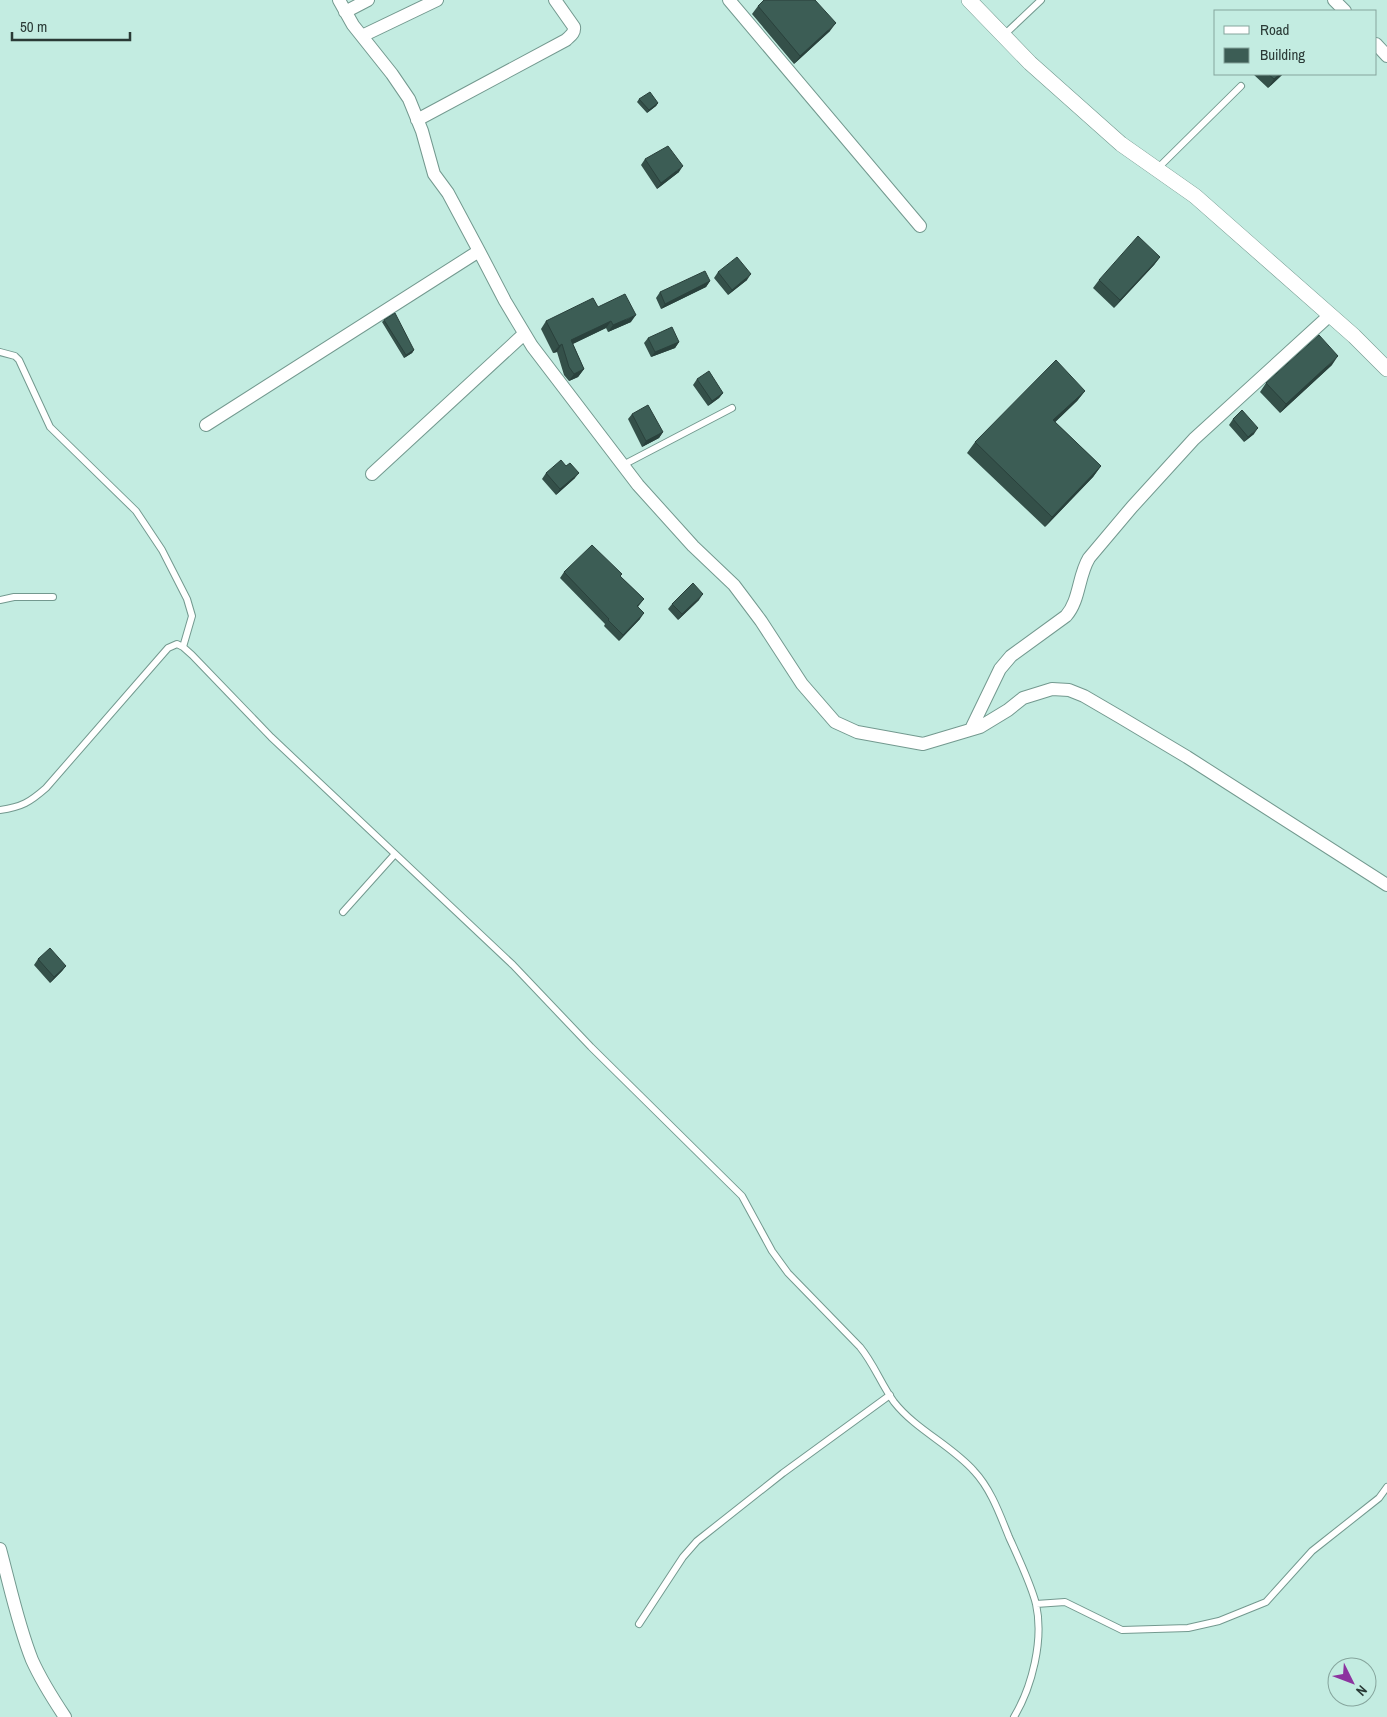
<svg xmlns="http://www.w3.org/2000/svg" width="1387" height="1717" viewBox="0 0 1387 1717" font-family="'Archivo Narrow',sans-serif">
<rect width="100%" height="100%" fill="#c3ece1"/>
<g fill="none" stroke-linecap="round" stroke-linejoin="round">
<defs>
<path id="service" d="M 1004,35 L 1041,0
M 1157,169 L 1241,86
M 0,352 L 15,356 L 19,360 L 50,427 L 136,511 L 162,550 L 187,599 L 192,616 L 183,647
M 623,465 L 732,408
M 0,600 L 14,597 L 53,597
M 0,810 C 22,807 30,802 46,788 L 168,648 L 177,644 L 183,647 L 192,655 L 271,737 L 513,965 L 591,1047 L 742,1196 L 772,1251 L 788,1273 L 860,1347 C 874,1364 881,1384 894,1402 C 916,1430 951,1445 974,1471 C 991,1489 1000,1515 1009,1537 C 1018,1557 1031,1584 1036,1604 C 1044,1640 1032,1687 1014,1717
M 343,912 L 395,854
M 1036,1604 L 1065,1602 L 1122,1630 L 1188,1628 L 1219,1621 L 1266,1602 L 1312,1551 L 1379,1498 L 1387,1487
M 639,1624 L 683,1557 L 697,1541 L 783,1473 L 890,1395"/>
<path id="minor" d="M 339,0 L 353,25 L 392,74 L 409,99 L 422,131 L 434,174 L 448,193 L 479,251 L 505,301 L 532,346 L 638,485 L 693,546 L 734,585 L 761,621 L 802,684 L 835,722 L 857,732 L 923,744 L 980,727 L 1008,710 L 1023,698 L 1052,689 L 1069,690 L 1084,696 L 1120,717 L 1187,757 L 1387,885
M 729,0 L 920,226
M 1334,0 L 1345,11
M 345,12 L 368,0
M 362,36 L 437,0
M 1376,44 L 1387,56
M 417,120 L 566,40 C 570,36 575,33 574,27 L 555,0
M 206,425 L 479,251
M 372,474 L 524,334
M 971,729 L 1000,669 L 1011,656 L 1066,616 C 1080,600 1078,576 1089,558 L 1132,507 L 1194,439 L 1330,315
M 0,1549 C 10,1586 18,1625 32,1660 C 41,1680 53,1699 65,1717"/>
<path id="tertiary" d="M 969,0 L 1030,63 L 1121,144 L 1195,196 L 1354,336 L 1387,369"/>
</defs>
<use href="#service" stroke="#73998f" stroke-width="8"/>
<use href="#minor" stroke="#73998f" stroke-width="14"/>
<use href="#tertiary" stroke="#73998f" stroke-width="16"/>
<use href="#service" stroke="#fff" stroke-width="6"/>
<use href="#minor" stroke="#fff" stroke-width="12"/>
<use href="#tertiary" stroke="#fff" stroke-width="15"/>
</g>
<path fill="#345049" d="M 758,6 L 830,31 L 794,64 L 752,14 Z
M 1253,74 L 1283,74 L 1268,88 Z
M 639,99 L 658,103 L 656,106 L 647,113 L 637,102 Z
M 645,159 L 679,172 L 657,189 L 641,165 Z
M 1160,257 L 1154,265 L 1114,308 L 1093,288 L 1099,280 Z
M 718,272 L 747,280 L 728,295 L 714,278 Z
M 710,281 L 706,287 L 661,309 L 656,298 L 660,292 Z
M 598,307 L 631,322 L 608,332 L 606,328 L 573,344 L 584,369 L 578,377 L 569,381 L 564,375 L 557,352 L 553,353 L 541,329 L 546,321 Z
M 384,320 L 414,350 L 412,353 L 404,358 L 382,322 Z
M 648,338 L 679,342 L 675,348 L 651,357 L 644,343 Z
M 1332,365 L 1280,413 L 1260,392 L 1266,383 Z
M 697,379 L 723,393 L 719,398 L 708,406 L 693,385 Z
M 1085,391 L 1077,401 L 1055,422 L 1101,466 L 1093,477 L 1045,527 L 967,453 L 975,442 Z
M 632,414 L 663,432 L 659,438 L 642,447 L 628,419 Z
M 1233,419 L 1254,434 L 1244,442 L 1229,425 Z
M 546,473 L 575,478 L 556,495 L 542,479 Z
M 564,572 L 620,576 L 644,599 L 638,607 L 640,619 L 619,641 L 604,626 L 605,624 L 560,578 Z
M 699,600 L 678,620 L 668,609 L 672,604 Z
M 38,959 L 66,966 L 62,971 L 50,983 L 34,965 Z"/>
<path fill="#2a413c" d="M 836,23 L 830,31 L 794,64 L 800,56 Z
M 1280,74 L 1283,74 L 1268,88 L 1274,79 Z
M 658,103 L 656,106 L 647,113 L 649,110 Z
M 683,166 L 679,172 L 657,189 L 661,183 Z
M 1160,257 L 1154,265 L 1114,308 L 1120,300 Z
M 751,274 L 747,280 L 728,295 L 732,290 Z
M 710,281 L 706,287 L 661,309 L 665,304 Z
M 636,315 L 631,322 L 608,332 L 613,325 Z
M 611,321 L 606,328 L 566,347 L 571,340 Z
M 679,342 L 675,348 L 651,357 L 655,352 Z
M 562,344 L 557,352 L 553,353 L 559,346 Z
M 414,350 L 412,353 L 404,358 L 406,355 Z
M 1338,356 L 1332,365 L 1280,413 L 1286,404 Z
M 584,369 L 578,377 L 569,381 L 574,374 Z
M 1085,391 L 1077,401 L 1046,431 L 1053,420 Z
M 723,393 L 719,398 L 708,406 L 712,401 Z
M 1258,428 L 1254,434 L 1244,442 L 1248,437 Z
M 663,432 L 659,438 L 642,447 L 646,441 Z
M 1101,466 L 1093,477 L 1045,527 L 1052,517 Z
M 579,473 L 575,478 L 556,495 L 560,489 Z
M 703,594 L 699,600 L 678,620 L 682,614 Z
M 644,613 L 640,619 L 619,641 L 623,635 Z
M 66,966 L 62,971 L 50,983 L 54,977 Z"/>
<path fill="#3c5d55" stroke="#2a413c" d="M 764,0 L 815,0 L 836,23 L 800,56 L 758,6 Z
M 1268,74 L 1280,74 L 1274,79 Z
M 650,92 L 658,103 L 649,110 L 639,99 Z
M 668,146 L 683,166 L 661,183 L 645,159 Z
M 1138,236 L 1160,257 L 1120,300 L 1099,280 Z
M 737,257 L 751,274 L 732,290 L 718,272 Z
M 705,271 L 710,281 L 665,304 L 660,292 Z
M 625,294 L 636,315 L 613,325 L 611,321 L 571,340 L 584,369 L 574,374 L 569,367 L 562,344 L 559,346 L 546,321 L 593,298 L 598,307 Z
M 395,313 L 414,350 L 406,355 L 384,320 Z
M 672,327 L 679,342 L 655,352 L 648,338 Z
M 1319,335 L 1338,356 L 1286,404 L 1266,383 Z
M 1056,360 L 1085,391 L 1053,420 L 1101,466 L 1052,517 L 975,442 Z
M 709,371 L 723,393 L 712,401 L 697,379 Z
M 648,405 L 663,432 L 646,441 L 632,414 Z
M 1242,410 L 1258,428 L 1248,437 L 1233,419 Z
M 561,460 L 566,466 L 570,463 L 579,473 L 560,489 L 546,473 Z
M 592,545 L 622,574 L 620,576 L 644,599 L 637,606 L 644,613 L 623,635 L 608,620 L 609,619 L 564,572 Z
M 693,583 L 703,594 L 682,614 L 672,604 Z
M 50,948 L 66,966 L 54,977 L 38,959 Z"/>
<rect x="1214" y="10" width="162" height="65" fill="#c3ece1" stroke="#86a59d"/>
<rect x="1224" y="26" width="25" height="8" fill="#ffffff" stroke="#86a59d"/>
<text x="1260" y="35" font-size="15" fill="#2a3a36">Road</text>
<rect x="1224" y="48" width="25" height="15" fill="#3c5d55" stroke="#86a59d"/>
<text x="1260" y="60" font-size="15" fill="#2a3a36">Building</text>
<g transform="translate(1352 1682) rotate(132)"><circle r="24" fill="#c3ece1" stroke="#86a59d"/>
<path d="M0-4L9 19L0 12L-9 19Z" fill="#8c339f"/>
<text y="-8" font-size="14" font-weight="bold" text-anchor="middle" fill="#2a3a36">N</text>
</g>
<path d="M12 32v8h118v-8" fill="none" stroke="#2a3a36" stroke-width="2.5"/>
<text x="20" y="32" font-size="15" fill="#2a3a36" stroke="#c3ece1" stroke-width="4" paint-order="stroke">50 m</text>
</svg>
